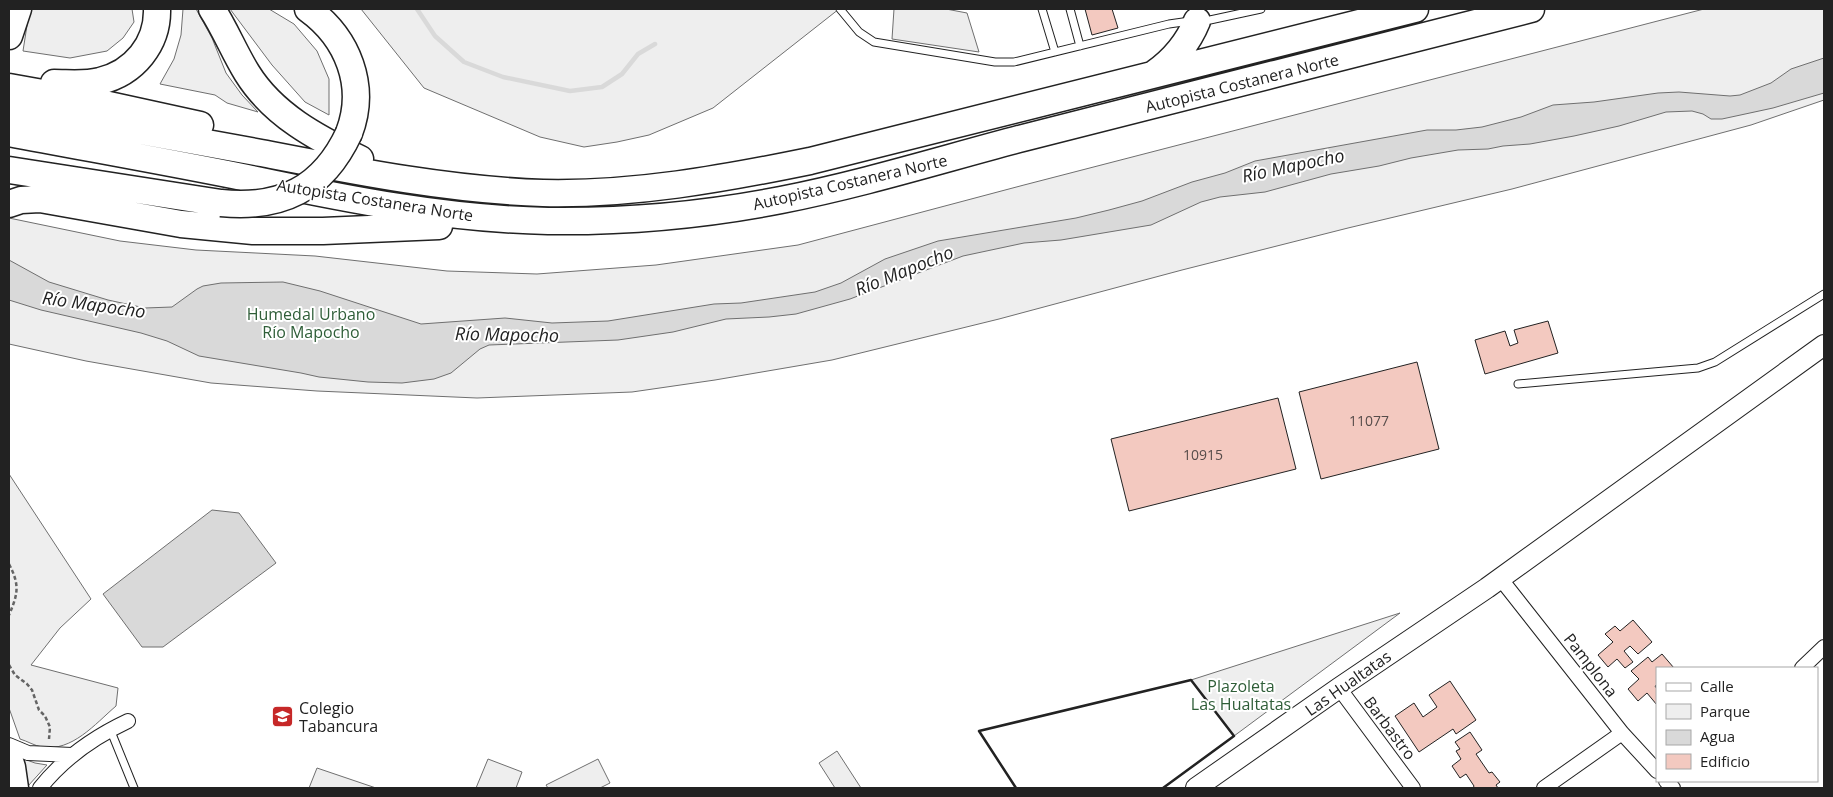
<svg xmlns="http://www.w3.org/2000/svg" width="1833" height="797" viewBox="0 0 1833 797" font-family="'Open Sans',sans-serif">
<rect width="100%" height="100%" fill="#fff"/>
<path fill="#eee" stroke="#6f6f6f" d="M 32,9 L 132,9 L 134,22 L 123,38 L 107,51 L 70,58 L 23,51 L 28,19 Z
M 183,9 L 196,9 L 212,38 L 226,73 L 242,95 L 258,112 L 227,103 L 215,95 L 160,84 L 174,59 L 181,35 Z
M 230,9 L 269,9 L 294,24 L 317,51 L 329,79 L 329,115 L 305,102 L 272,65 Z
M 361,9 L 839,9 L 713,108 L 649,135 L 617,142 L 584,147 L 540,137 L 424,88 Z
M 1704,9 L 1824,9 L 1824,100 L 1751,125 L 1512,189 L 1348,228 L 1182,270 L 999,319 L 832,360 L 715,380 L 632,392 L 477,398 L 317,391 L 211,383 L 86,361 L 9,344 L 9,218 L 120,241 L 196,250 L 315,256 L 447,271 L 537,274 L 656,265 L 798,245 L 1024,185 Z
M 9,474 L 91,599 L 60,628 L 31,665 L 118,688 L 116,706 C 95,724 72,752 42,747 C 35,746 27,741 20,739 L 9,708 Z
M 1400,613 L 1234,736 L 1191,680 Z
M 837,751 L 861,788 L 835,788 L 819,763 Z
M 24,759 L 35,763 L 47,765 L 28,786 Z
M 488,759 L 522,772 L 516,788 L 476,788 Z
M 598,759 L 610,783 L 600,788 L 548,788 L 546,785 Z
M 317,768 L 376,788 L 309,788 Z"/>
<path fill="#ededed" stroke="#6f6f6f" d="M 894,9 L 946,9 L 967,13 L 979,52 L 892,39 Z"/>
<path fill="#d9d9d9" stroke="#6f6f6f" d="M 1824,58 L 1824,93 L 1773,108 L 1722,119 L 1711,119 L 1703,114 L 1692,111 L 1666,112 L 1619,126 L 1574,136 L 1530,144 L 1503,146 L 1488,149 L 1458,150 L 1411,158 L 1379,166 L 1331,174 L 1265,192 L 1220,197 L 1201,202 L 1151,225 L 1061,240 L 1024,243 L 963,256 L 850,299 L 796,314 L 769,317 L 726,319 L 673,332 L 618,340 L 489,345 L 480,349 L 451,373 L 434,379 L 402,383 L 368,382 L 319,377 L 301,373 L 199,356 L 167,341 L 141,333 L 41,310 L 9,300 L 9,260 L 49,282 L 108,300 L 145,308 L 172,307 L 197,289 L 203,286 L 221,283 L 283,282 L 320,291 L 421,324 L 505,318 L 552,323 L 608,321 L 714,304 L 741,303 L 815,292 L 841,283 L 885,259 L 938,241 L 1076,218 L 1109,210 L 1142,201 L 1192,182 L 1225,173 L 1255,161 L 1427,130 L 1456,130 L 1482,127 L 1521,117 L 1553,105 L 1594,102 L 1658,93 L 1679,92 L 1730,96 L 1740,95 L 1771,83 L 1791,69 Z
M 212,510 L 239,513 L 276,563 L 163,647 L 142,647 L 103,594 Z"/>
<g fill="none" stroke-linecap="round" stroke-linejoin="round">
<path stroke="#d9d9d9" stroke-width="4.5" d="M 417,9 L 435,36 L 464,62 L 503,77 L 570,91 L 602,87 L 622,74 L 638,54 L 655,44"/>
</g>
<path fill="#f3c9c0" stroke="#222" d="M 1085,9 L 1112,9 L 1118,28 L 1092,35 Z
M 1548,321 L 1558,353 L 1485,374 L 1475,340 L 1505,331 L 1510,346 L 1518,343 L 1514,330 Z
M 1417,362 L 1439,449 L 1321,479 L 1299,392 Z
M 1278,398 L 1296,469 L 1129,511 L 1111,439 Z
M 1633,620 L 1652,642 L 1638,654 L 1630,646 L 1624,651 L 1633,662 L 1625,668 L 1617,659 L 1608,667 L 1598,655 L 1613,642 L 1605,634 L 1615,626 L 1620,631 Z
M 1662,654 L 1674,668 L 1657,668 L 1657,685 L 1655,686 L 1657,689 L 1657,705 L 1647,693 L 1638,701 L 1628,689 L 1639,679 L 1631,671 L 1648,657 L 1652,662 Z
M 1450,681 L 1476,720 L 1456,734 L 1453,729 L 1419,752 L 1395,716 L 1414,703 L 1423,717 L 1437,707 L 1429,695 Z
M 1470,732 L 1482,750 L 1476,754 L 1489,773 L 1492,772 L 1500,782 L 1496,785 L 1498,788 L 1473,788 L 1474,786 L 1466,774 L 1460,778 L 1452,766 L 1461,759 L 1456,751 L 1460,749 L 1455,742 Z"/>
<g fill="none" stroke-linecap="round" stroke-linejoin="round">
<defs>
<path id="lane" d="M 840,9 L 859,32 L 874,42 L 995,62 L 1014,62 L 1169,24 L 1190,21
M 1042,9 L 1055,52
M 1070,9 L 1080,46
M 1200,21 L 1210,20 L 1261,9
M 1518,384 L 1698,368 L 1715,362 L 1824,294
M 110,729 L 134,788"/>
<path id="street" d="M 1500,578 L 1622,733 L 1657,771
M 1802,668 L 1824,647
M 1339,688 L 1413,788
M 9,745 L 28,753 L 72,755
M 1666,781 L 1673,788
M 40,788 C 63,759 94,737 128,721
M 1544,788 L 1622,733"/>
<path id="secondary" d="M 1196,788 L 1339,688 L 1487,588 L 1824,345"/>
<path id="primary" d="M 9,751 L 14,767 L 17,788"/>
<path id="highway" d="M 212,9 C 225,29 234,52 247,73 C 273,115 317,138 360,159
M 308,9 C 348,38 367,86 349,133
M 9,36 L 18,9
M 1154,74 C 1174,60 1188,43 1197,21
M 54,83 C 69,83 85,85 100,81 C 134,73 158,44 157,9
M 9,87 L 104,104 L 200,125
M 9,107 C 93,123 177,137 261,153 C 354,171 449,190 543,193 C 633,195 722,179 810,161 L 1415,9
M 9,133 C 88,148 168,162 247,178 C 346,199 446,219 548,221 C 626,222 704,215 781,200 C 863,184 943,159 1023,138 C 1192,95 1362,52 1531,9
M 9,170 L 221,203
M 9,204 L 21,200 L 40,199 L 181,224 L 253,231 L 323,231 L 439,226"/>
</defs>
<use href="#lane" stroke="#222" stroke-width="9"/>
<use href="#street" stroke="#222" stroke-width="16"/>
<use href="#secondary" stroke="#222" stroke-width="22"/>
<use href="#primary" stroke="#222" stroke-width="25"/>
<use href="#highway" stroke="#222" stroke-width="29"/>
<path stroke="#646464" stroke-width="2.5" stroke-dasharray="4 2.5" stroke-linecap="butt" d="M 9,564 C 20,585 18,594 9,615
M 9,665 L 15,675 L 27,684 L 32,690 L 39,710 L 45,716 L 50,727 L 49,739"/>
<use href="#lane" stroke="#fff" stroke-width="7"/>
<use href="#street" stroke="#fff" stroke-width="14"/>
<use href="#secondary" stroke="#fff" stroke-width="20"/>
<use href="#primary" stroke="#fff" stroke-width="22"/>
<use href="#highway" stroke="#fff" stroke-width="26"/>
<defs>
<path id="highway-bridge" d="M 221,203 C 281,209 323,189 349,133"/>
</defs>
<use href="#highway-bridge" stroke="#222" stroke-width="29" stroke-linecap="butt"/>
<use href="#highway-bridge" stroke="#fff" stroke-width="26"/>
<path stroke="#222" stroke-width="2.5" d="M 1016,788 L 979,731 L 1191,680 L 1234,736 L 1163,788"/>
</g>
<defs>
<symbol id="school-square" viewBox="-11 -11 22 22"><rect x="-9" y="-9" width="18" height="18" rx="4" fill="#c62828" stroke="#fff"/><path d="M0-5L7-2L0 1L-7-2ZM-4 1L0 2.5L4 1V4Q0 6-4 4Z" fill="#fff"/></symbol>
</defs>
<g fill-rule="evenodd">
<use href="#school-square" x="270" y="704" width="25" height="25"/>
</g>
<g text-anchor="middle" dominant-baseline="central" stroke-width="4" stroke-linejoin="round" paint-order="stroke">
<g font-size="14" fill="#564c4a">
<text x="1369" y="420">11077</text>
<text x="1203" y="454">10915</text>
</g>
<g font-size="16" fill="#222" stroke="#fff">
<text transform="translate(1242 83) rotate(-14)">Autopista Costanera Norte</text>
<text transform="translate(850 182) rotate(-13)">Autopista Costanera Norte</text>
<text transform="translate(375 200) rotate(9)">Autopista Costanera Norte</text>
<text transform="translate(1591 665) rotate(52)">Pamplona</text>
<text transform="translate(1348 683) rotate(-35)">Las Hualtatas</text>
<text transform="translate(1390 728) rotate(53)">Barbastro</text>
</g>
<g font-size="16" fill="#2f5e38" stroke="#fff">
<text x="311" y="314">Humedal Urbano<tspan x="311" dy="18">Río Mapocho</tspan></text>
<text x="1241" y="686">Plazoleta<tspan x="1241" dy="18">Las Hualtatas</tspan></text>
</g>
<g font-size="16" fill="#222" stroke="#fff" text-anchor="start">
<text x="299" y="708">Colegio<tspan x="299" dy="18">Tabancura</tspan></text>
</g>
<g font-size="18" font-style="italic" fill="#222" stroke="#fff">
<text transform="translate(1293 165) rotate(-12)">Río Mapocho</text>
<text transform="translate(904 270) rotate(-22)">Río Mapocho</text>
<text transform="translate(94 304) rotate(8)">Río Mapocho</text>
<text transform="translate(507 334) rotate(1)">Río Mapocho</text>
</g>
</g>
<rect width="1833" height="797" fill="none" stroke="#222222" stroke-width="20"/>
<rect x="1656" y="667" width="162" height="115" fill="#ffffff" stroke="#a7a7a7"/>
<rect x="1666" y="683" width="25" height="8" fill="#ffffff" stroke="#a7a7a7"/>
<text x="1700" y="692" font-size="15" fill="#222222">Calle</text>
<rect x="1666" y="704" width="25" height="15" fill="#eeeeee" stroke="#a7a7a7"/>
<text x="1700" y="717" font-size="15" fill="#222222">Parque</text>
<rect x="1666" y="730" width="25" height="15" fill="#d9d9d9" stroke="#a7a7a7"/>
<text x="1700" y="742" font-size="15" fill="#222222">Agua</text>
<rect x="1666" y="754" width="25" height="15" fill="#f3c9c0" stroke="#a7a7a7"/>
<text x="1700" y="767" font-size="15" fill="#222222">Edificio</text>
</svg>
